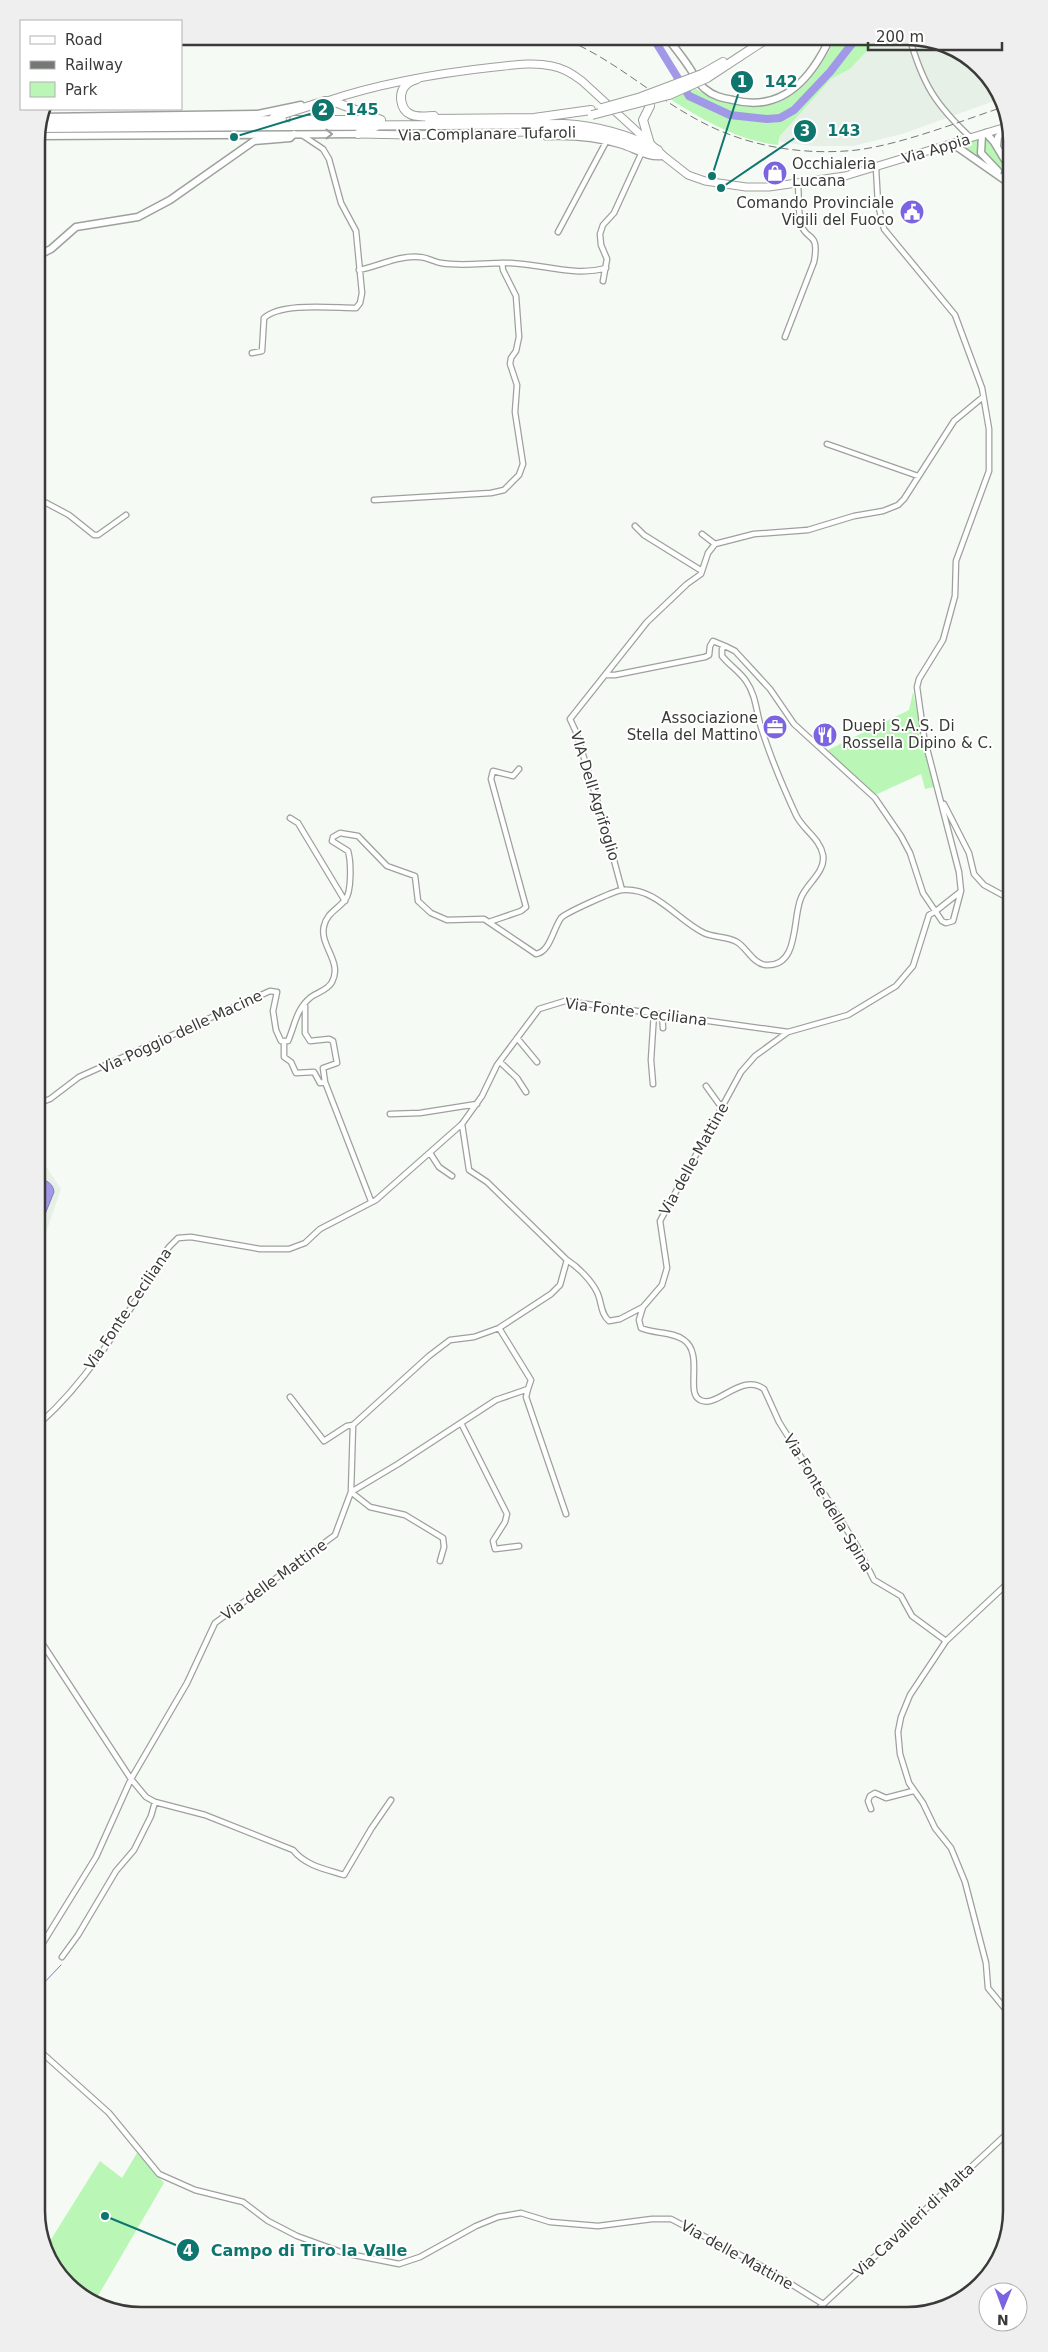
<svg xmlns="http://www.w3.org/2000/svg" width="1048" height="2352" viewBox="0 0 1048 2352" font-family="'DejaVu Sans',sans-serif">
<rect width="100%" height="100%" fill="#f5faf5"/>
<path fill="#e6f0e6" d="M 881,36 L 914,36 L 971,58 L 1000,99 L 902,134 L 853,146 L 812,146 L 780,142 L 780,136 L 831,79 L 850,69 Z
M 39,1156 L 61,1189 L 39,1253 Z"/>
<path fill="#baf7b7" d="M 837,36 L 881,36 L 850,69 L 831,79 L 780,136 L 778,145 C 739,141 703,120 670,99 L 695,88 C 708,98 721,101 738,104 C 791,114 815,79 837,36 Z
M 984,138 C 997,142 1006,163 1006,176 L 983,153 Z
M 978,139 C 975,154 985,161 995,171 L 964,147 L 965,143 Z
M 913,692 L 934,787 L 925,789 L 921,774 L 875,795 L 830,756 L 828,750 L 909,710 Z
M 137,2153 L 164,2183 L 95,2301 L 77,2294 L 45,2249 L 100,2161 L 122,2178 Z"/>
<path fill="#a198e8" stroke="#827cb4" d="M 39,1178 C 47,1181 53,1183 54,1192 L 39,1229 Z"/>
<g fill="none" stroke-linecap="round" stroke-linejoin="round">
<path stroke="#827cb4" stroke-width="1" d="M 41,1986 L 61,1965"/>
<path stroke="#a198e8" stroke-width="8" d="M 652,36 L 689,96 L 730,115 L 767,119 L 780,118 L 794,110 L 830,72 L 858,36"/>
<defs>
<path id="street" d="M 909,36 C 923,85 935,104 971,138
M 546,137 C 571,136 596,138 620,145 C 634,149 646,158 661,157
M 558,232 L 606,142
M 359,270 C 379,266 399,255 419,257 C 427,257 434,262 441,263 C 465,267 487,262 510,263 C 542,264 575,277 606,268
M 603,281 L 607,259 L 601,245 L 600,234 L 603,225 L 614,213 L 641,154
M 785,337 L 814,262 C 820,230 806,242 801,224 C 798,211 799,197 798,184
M 252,353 L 262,351 L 264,318 C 282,302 333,308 356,308 L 360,303 L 362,293 L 356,231 L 341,203 L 329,159 L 323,149 L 302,135
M 827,444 L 918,476
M 37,498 L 69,515 L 94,535 L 98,535 L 126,515
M 374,500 L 491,493 L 504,490 L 519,475 L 523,464 L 515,412 L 517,385 L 510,364 L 511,358 L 516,351 L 519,337 L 516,296 L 503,270 L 502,263
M 635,526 L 644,535 L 702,571
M 702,534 L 715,544
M 606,675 L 615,675 L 705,657 L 709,655 L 710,646 L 713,641 L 725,646
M 944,804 L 969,853 L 974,874 L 984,885 L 1008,898
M 290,818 L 298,823 L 345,901
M 622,890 L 604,823 L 576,732 L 570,719 L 647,622 L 687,584 L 701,574 L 708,553 L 715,544 L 754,534 L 808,530 L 854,516 L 883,511 L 898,505 L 904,499 L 954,421 L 983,397
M 489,922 L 521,911 L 526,907 L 491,779 L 493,771 L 513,776 L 519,769
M 662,1014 L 663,1028
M 517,1038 L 537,1062
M 284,1042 L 284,1057 L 291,1062 L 296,1073 L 314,1072 L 320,1083 L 325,1082 L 323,1068 L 337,1063 L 333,1041 L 329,1039 L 310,1041 L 305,1033 L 305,1005
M 500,1062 L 517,1078 L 526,1092
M 325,1082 L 371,1201
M 653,1084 L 651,1060 L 654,1013
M 706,1086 L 719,1104 L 724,1105
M 39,1103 L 50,1099 L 79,1077 L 270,991 L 277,992 L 273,1011 L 276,1030 L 281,1041 L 288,1041 C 295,1025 296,1009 311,997 C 318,992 328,990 332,982 C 343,962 319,945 324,926 C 327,913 337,910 345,900 C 352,892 351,861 348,851 L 332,841 L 333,837 L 340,833 L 358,836 L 387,866 L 415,876 L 418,901 L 431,913 L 447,920 L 484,919 L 536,954 C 550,952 553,929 561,918 C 565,913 614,891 622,890 C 656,887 677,920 704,933 C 715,938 727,936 737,942 C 747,948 753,964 766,965 C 800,967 792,918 801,898 C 806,884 826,872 823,855 C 820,838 803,830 796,815 C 783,787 770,756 761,727 C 756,711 756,695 746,681 C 739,671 729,665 722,656 L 722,649 L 725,646 L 735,651 L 770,689 L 794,724 L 875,798 L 901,836 L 910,853 L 923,893 L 942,921 L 946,923 L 953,921 L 961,891 L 959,872 L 924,737 L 917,687 L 919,679 L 943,640 L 955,596 L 956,561 L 989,471 L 989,429 L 982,388 L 955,315 L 884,229 L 878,204 L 876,168
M 390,1114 L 420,1113 L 477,1104
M 462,1124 L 469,1170 L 487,1182 L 567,1260
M 430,1153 L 439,1167 L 452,1176
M 643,1307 L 639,1320 L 641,1328 C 654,1334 672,1331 684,1340 C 704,1354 685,1393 700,1400 C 717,1409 741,1372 764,1389 L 779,1422 L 857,1546 L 874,1580 L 901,1596 L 912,1616 L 946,1641
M 528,1389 L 526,1397 L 566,1514
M 290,1397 L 324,1441 L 347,1426 L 353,1425
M 40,1423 C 95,1374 130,1308 169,1247 L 178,1238 L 191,1237 L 260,1249 L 289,1249 L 305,1243 L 320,1229 L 376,1200 L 462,1124 L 482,1096 L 497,1065 L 539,1009 L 565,1001 L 788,1032
M 461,1423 L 507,1514 L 505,1522 L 493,1541 L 495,1549 L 519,1546
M 440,1561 L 444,1547 L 443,1538 L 405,1515 L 370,1507 L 351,1492 L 398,1464 L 496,1400 L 528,1389 L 531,1380 L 499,1328
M 1010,1581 L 946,1641 L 910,1695 L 901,1717 L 898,1732 L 900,1754 L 909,1783 L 923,1803 L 935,1828 L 951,1848 L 965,1882 L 986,1963 L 988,1988 L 1011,2016
M 40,1640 L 131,1779 L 146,1797 L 155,1802 L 205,1815 L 293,1850 C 306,1866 325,1869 344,1875 L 371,1829 L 391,1800
M 871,1809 L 868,1801 L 870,1796 L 875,1793 L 886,1798 L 913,1791
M 41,1946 L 96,1857 L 131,1779 L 187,1683 L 215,1623 L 335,1535 L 351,1492 L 353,1425 L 429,1356 L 450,1340 L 474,1337 L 499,1328 L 551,1294 L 560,1285 L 567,1260 C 578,1267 591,1280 597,1292 C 602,1302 600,1313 609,1321 L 620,1319 L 643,1307 L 662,1285 L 667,1268 L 660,1221 L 741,1072 L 755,1056 L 788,1032 L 848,1015 L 896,986 L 913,966 L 929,915 L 936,911 L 960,892
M 62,1957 L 78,1935 L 116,1871 L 134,1850 L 151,1816 L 155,1802
M 41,2052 L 109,2113 L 159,2174 L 195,2190 L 243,2202 L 268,2221 L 297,2236 L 344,2253 L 399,2264 L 420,2257 L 476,2226 L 498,2217 L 521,2213 L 550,2222 L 598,2226 L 652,2219 L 671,2219 L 767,2269 L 823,2304
M 816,2311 L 1012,2129"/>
<path id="secondary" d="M 666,36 C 674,47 682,56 689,67 C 694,74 698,84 705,89 C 713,96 722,98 733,100 C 783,113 812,78 831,36
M 40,117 L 258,114 L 301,105
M 986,133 L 994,142 L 1006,162
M 982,135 L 981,153 L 998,171
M 36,136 L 358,134
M 953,144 L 1006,181
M 997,146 L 998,137 L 1005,128
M 37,256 L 51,249 L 76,227 L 138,217 L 170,200 L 254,141 L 290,138 L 294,134"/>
<path id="primary" d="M 327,101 C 381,83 439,73 495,67 C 514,65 533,62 552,66 C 564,68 573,74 582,81 L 665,157 L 688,175 L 705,181 L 746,187 L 769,187 L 845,176 L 1006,127
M 359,134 L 409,135 L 570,131 L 603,136 L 660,155"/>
<path id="highway" d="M 702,74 L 723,62
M 707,78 L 771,36
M 417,79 C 414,80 408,82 406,85 C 398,93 400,109 410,114 C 416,118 427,116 434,116
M 650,106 L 643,120 L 650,144
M 274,117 L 325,101 L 335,102 L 381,120
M 429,119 L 534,118 L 591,110
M 294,120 L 372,120
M 46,123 L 282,120
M 38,128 L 564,124 C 597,126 629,135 658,150
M 358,134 L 377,126"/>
</defs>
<use href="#street" stroke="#9da19c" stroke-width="7"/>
<use href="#secondary" stroke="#9da19c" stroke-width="9"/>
<use href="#primary" stroke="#9da19c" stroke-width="9"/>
<use href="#highway" stroke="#9da19c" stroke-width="10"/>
<use href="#street" stroke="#fff" stroke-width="4.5"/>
<use href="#secondary" stroke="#fff" stroke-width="6"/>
<use href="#primary" stroke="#fff" stroke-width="7"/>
<use href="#highway" stroke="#fff" stroke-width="8"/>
<path stroke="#757875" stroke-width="1" stroke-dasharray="8 4" stroke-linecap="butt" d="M 557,36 C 609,55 648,93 696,119 C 744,146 802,156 857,150 C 903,144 961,121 1006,106"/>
<defs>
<path id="highway-bridge" d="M 602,108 L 641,97 L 702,74
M 592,115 L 669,95 L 707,78"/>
</defs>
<use href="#highway-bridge" stroke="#9da19c" stroke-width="10" stroke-linecap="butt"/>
<use href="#highway-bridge" stroke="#fff" stroke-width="8"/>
</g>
<defs><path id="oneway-chevron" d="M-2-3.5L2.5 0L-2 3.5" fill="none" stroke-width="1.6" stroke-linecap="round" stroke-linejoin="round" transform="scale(1.25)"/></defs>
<use stroke="#9c9d9c" href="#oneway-chevron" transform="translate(329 134)"/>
<defs>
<symbol id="shop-disc" viewBox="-11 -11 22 22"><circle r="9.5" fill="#7b64df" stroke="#fff"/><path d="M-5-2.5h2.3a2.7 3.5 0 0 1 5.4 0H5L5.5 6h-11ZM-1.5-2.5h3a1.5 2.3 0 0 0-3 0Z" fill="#fff"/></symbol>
<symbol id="civic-disc" viewBox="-11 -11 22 22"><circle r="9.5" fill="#7b64df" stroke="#fff"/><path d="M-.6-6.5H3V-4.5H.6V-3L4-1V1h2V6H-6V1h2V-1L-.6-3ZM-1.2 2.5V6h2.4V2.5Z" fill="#fff"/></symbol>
<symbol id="office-disc" viewBox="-11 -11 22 22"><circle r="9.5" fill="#7b64df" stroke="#fff"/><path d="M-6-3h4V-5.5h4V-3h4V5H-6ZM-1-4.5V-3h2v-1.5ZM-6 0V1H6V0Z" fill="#fff"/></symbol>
<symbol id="restaurant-disc" viewBox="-11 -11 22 22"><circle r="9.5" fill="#7b64df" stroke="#fff"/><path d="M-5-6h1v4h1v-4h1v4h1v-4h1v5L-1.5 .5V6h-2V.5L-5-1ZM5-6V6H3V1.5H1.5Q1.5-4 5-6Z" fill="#fff"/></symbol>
</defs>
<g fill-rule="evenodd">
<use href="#shop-disc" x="761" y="159" width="28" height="28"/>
<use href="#civic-disc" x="898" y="198" width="28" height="28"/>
<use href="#office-disc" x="761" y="713" width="28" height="28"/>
<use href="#restaurant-disc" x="811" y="721" width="28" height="28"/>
</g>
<g text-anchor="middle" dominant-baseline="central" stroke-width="4" stroke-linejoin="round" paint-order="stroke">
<g font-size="15" fill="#3a3b39" stroke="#fff">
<text transform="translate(487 134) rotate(-1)">Via Complanare Tufaroli</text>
<text transform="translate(936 149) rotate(-17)">Via Appia</text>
<text transform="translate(595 796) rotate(73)">VIA Dell'Agrifoglio</text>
<text transform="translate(636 1012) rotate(7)">Via Fonte Ceciliana</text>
<text transform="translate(181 1032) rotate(-25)">Via Poggio delle Macine</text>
<text transform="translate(694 1159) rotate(-61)">Via delle Mattine</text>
<text transform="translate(128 1309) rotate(-56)">Via Fonte Ceciliana</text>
<text transform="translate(828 1503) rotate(59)">Via Fonte della Spina</text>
<text transform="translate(274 1580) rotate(-36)">Via delle Mattine</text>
<text transform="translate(914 2220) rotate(-43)">Via Cavalieri di Malta</text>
<text transform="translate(737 2255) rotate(29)">Via delle Mattine</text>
</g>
<g font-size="15" fill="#3a3b39" stroke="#fff" text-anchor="start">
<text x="792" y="164">Occhialeria<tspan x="792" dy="17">Lucana</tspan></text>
<text x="894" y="203" text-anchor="end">Comando Provinciale<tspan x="894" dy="17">Vigili del Fuoco</tspan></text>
<text x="758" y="718" text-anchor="end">Associazione<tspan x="758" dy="17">Stella del Mattino</tspan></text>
<text x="842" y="726">Duepi S.A.S. Di<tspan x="842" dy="17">Rossella Dipino &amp; C.</tspan></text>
</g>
</g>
<path d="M0 0H1048V2352H0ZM141 45H907A96 96 0 0 1 1003 141V2211A96 96 0 0 1 907 2307H141A96 96 0 0 1 45 2211V141A96 96 0 0 1 141 45Z" fill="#efefef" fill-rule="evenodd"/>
<path fill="none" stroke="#3a3b39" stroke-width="2.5" d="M141 45H907A96 96 0 0 1 1003 141V2211A96 96 0 0 1 907 2307H141A96 96 0 0 1 45 2211V141A96 96 0 0 1 141 45Z"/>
<path fill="none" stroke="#0f766e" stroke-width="2" d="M712 176L742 82M234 137L323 110M721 188L805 131M105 2216L188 2250"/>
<g fill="#0f766e" stroke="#fff" stroke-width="2">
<circle cx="712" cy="176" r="5"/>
<circle cx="234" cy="137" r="5"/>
<circle cx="721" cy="188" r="5"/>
<circle cx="105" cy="2216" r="5"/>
<circle cx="742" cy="82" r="12"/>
<circle cx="323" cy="110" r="12"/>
<circle cx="805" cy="131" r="12"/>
<circle cx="188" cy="2250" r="12"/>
</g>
<g font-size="15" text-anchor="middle" font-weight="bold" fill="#fff">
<text x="742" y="87">1</text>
<text x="323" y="115">2</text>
<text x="805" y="136">3</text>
<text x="188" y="2256">4</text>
</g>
<g font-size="16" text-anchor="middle" font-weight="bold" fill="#0f766e" stroke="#fff" stroke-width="4" stroke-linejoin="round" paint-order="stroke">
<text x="781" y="87">142</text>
<text x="362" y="115">145</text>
<text x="844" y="136">143</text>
<text x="309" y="2256">Campo di Tiro la Valle</text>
</g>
<rect x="20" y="20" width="162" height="90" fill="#ffffff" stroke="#b0b1b0"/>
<rect x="30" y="36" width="25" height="8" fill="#ffffff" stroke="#b0b1b0"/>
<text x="65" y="45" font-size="15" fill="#3a3b39">Road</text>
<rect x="30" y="61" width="25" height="8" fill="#757875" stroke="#b0b1b0"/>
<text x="65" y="70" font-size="15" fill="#3a3b39">Railway</text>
<rect x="30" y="82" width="25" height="15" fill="#baf7b7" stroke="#b0b1b0"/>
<text x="65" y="95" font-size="15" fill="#3a3b39">Park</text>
<g transform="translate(1003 2307) rotate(181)"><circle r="24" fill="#ffffff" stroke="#b0b1b0"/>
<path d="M0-4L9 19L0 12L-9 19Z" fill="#7b64df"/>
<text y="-8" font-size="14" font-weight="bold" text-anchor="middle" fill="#3a3b39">N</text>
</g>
<path d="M868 42v8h134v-8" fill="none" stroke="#3a3b39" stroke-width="2.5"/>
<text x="876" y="42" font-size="15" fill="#3a3b39" stroke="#ffffff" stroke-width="4" paint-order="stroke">200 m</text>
</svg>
